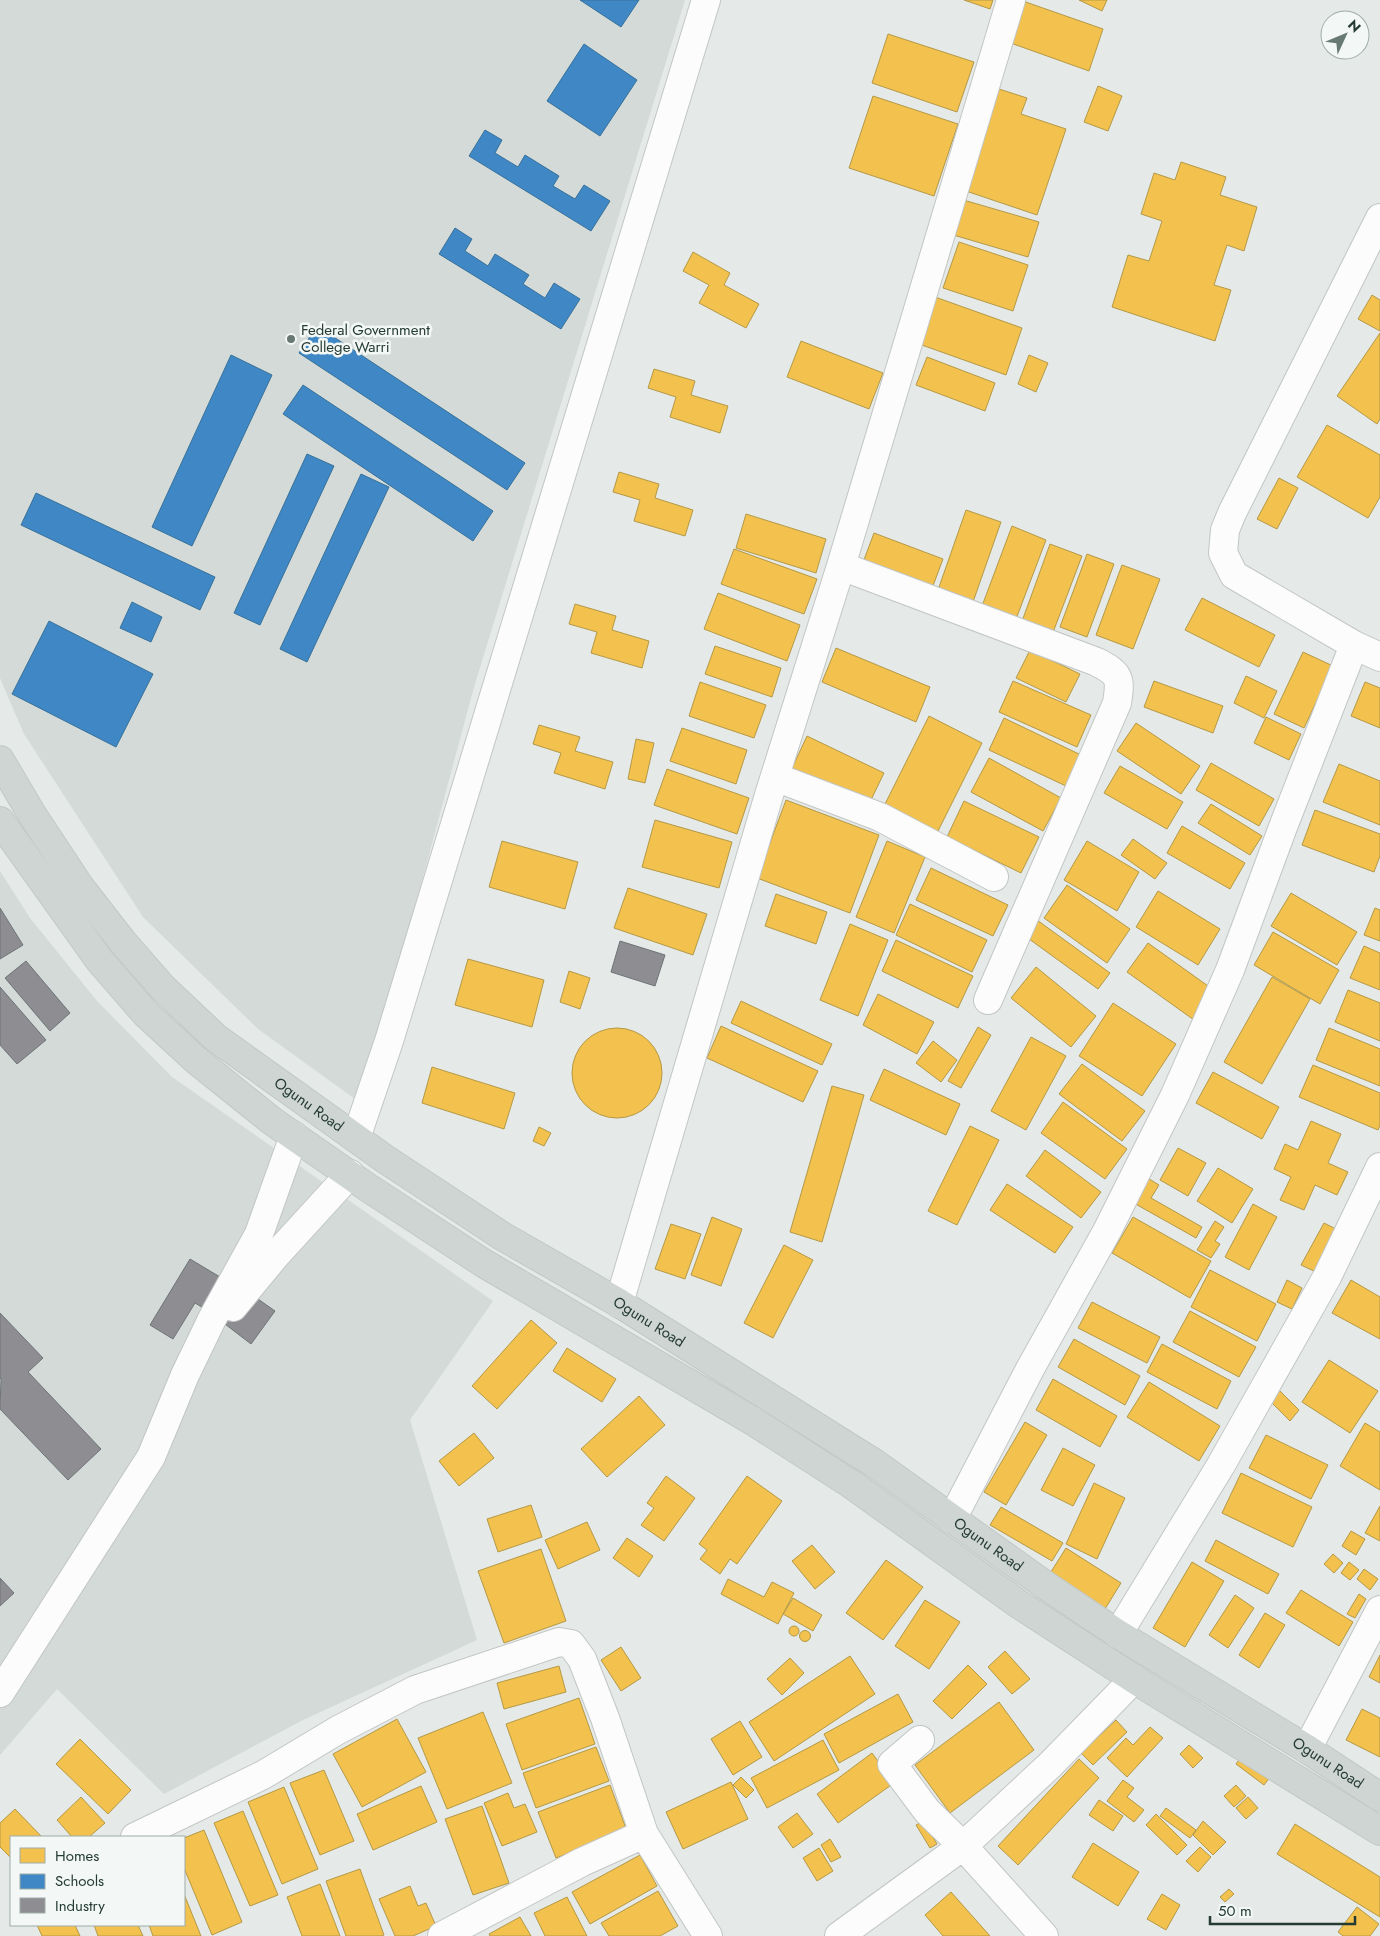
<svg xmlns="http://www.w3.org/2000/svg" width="1380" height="1936" viewBox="0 0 1380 1936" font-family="Jost,sans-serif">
<rect width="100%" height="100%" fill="#e5e9e7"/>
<path fill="#d3dad7" d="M 0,0 L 685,0 L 474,687 L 362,1104 L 258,1029 L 143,917 L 24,734 L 0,678 Z
M 0,871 L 30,918 L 97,1001 L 172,1077 L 493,1301 L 410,1420 L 477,1640 L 303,1720 L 164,1794 L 57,1689 L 0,1755 Z"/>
<path fill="#f2c14e" stroke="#b49946" d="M 964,0 L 993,0 L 990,9 Z
M 1020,0 L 1103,29 L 1089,71 L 1005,41 Z
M 1079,0 L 1107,0 L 1102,11 Z
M 888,34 L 974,62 L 957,112 L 872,83 Z
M 1098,86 L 1122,96 L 1108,131 L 1084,122 Z
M 999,89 L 1027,98 L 1021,114 L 1066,129 L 1037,215 L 966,191 Z
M 873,96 L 958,124 L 934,196 L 849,168 Z
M 1181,162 L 1226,177 L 1220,195 L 1257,207 L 1244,251 L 1227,245 L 1214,285 L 1231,290 L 1215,341 L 1112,307 L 1128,255 L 1149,261 L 1162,221 L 1141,214 L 1154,173 L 1175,180 Z
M 960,199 L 1039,222 L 1028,257 L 950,234 Z
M 959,242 L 1028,265 L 1013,311 L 943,288 Z
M 693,252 L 730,273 L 724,285 L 759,304 L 746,328 L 699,303 L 709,285 L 683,271 Z
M 1372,295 L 1380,300 L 1380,331 L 1358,319 Z
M 935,297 L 1022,328 L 1006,375 L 919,344 Z
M 1380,333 L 1380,419 L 1377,424 L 1337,396 Z
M 801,341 L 883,373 L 869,409 L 787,377 Z
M 1029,355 L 1048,363 L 1036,392 L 1018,384 Z
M 927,357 L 995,383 L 985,411 L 916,385 Z
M 654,369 L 695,381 L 691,395 L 728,406 L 720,433 L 670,417 L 676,397 L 648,388 Z
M 1327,425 L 1380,455 L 1380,497 L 1368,518 L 1297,477 Z
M 619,472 L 659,484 L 655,498 L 693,510 L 685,536 L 634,521 L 640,500 L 613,492 Z
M 1279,478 L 1298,488 L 1277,529 L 1257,519 Z
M 966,510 L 1001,522 L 973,602 L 938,590 Z
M 746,514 L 826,539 L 816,573 L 736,548 Z
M 1012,526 L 1046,540 L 1016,619 L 982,606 Z
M 874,533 L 943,559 L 931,591 L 862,565 Z
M 1050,544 L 1082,556 L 1052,635 L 1021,624 Z
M 734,549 L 817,579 L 804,614 L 721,584 Z
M 1087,554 L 1114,564 L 1087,637 L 1060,627 Z
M 1122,565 L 1160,579 L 1133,649 L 1096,635 Z
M 718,593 L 800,625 L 787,661 L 704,629 Z
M 1202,598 L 1275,635 L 1259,667 L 1185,630 Z
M 575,604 L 616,616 L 612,630 L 649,641 L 642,668 L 591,653 L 597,632 L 569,624 Z
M 715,646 L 781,668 L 772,697 L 705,674 Z
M 836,648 L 930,687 L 916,722 L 822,682 Z
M 1030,650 L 1080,674 L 1066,702 L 1016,678 Z
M 1303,652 L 1333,666 L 1304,728 L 1274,714 Z
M 1246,676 L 1277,691 L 1264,718 L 1234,703 Z
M 1013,681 L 1091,715 L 1077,747 L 999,712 Z
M 1154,681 L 1223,706 L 1213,733 L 1144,707 Z
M 700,682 L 766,705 L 754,738 L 689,716 Z
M 1365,682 L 1380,688 L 1380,728 L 1351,716 Z
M 929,716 L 982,743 L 937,833 L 884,806 Z
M 1266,717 L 1301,734 L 1289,760 L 1254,743 Z
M 1004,718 L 1081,755 L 1066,786 L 989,750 Z
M 1136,723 L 1200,766 L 1181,794 L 1117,751 Z
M 539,725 L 580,737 L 575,751 L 613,762 L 605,789 L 554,773 L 561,753 L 533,744 Z
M 682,728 L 747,750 L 736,784 L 670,761 Z
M 807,736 L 884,773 L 869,804 L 792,768 Z
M 636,739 L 654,743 L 645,783 L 628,779 Z
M 989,758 L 1061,798 L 1043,831 L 971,792 Z
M 1211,763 L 1274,799 L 1259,826 L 1196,790 Z
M 1339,764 L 1380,781 L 1380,825 L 1323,802 Z
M 1120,766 L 1183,802 L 1167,829 L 1104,793 Z
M 667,769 L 749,798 L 737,834 L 654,805 Z
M 786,800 L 879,835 L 850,913 L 757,878 Z
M 964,801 L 1039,837 L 1021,873 L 947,837 Z
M 1211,804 L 1262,836 L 1250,855 L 1198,823 Z
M 1315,810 L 1380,834 L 1380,856 L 1374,872 L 1302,845 Z
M 655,820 L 732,842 L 719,888 L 642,867 Z
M 1182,826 L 1245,863 L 1230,889 L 1167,853 Z
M 1133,839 L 1167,863 L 1155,879 L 1121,855 Z
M 502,841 L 578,862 L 565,909 L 489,887 Z
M 887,841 L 925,857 L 894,933 L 856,917 Z
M 1087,841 L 1139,872 L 1117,911 L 1064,880 Z
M 931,868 L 1008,905 L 993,936 L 916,900 Z
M 1067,885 L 1130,929 L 1107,963 L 1044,918 Z
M 628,888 L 707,914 L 693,955 L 614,928 Z
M 1158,891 L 1220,929 L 1198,965 L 1136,927 Z
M 1291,893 L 1357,932 L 1337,965 L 1271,926 Z
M 776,894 L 827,912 L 816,944 L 765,926 Z
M 910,904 L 987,940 L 972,972 L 896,935 Z
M 1375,908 L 1380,910 L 1380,941 L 1364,935 Z
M 1037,920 L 1110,973 L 1098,989 L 1025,936 Z
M 850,924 L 888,940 L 858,1016 L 820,1000 Z
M 1273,932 L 1339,970 L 1320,1004 L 1254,965 Z
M 896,940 L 973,976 L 958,1008 L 882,971 Z
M 1148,943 L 1215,991 L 1194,1020 L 1127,972 Z
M 1364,946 L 1380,953 L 1380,990 L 1350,978 Z
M 468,959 L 544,980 L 532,1027 L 455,1005 Z
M 1036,967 L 1096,1016 L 1071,1047 L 1011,998 Z
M 569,971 L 590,978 L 580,1009 L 560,1002 Z
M 1272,977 L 1310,999 L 1262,1084 L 1224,1062 Z
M 1348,990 L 1380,1003 L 1380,1041 L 1335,1022 Z
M 878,994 L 934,1022 L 917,1054 L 863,1025 Z
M 741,1001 L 832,1044 L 822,1065 L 731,1023 Z
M 1113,1003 L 1176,1044 L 1142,1096 L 1079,1056 Z
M 721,1026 L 818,1071 L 803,1102 L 707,1058 Z
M 978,1027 L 991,1035 L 961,1088 L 948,1081 Z
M 1329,1028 L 1380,1049 L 1380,1086 L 1316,1060 Z
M572 1073a45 45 0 1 1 90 0a45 45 0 1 1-90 0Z
M 1031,1037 L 1066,1056 L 1026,1130 L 991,1111 Z
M 933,1041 L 957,1060 L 941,1082 L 916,1063 Z
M 1082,1064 L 1145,1111 L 1122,1141 L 1059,1094 Z
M 1313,1065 L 1380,1093 L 1380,1125 L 1378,1130 L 1299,1097 Z
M 432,1067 L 515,1093 L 504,1129 L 422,1103 Z
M 884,1069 L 960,1104 L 946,1135 L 870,1100 Z
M 1213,1072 L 1279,1107 L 1262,1139 L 1196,1103 Z
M 832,1086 L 864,1095 L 822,1242 L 790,1232 Z
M 1063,1102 L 1127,1149 L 1105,1179 L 1041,1133 Z
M 1311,1121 L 1341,1134 L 1328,1163 L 1348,1172 L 1337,1195 L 1315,1185 L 1304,1210 L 1280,1200 L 1291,1177 L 1274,1169 L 1285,1144 L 1298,1150 Z
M 970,1126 L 999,1140 L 957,1225 L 928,1211 Z
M 539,1127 L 551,1133 L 544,1146 L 533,1141 Z
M 1178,1148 L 1206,1163 L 1188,1196 L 1160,1180 Z
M 1045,1150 L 1101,1192 L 1081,1218 L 1026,1176 Z
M 1218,1168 L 1253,1189 L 1232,1223 L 1197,1201 Z
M 1146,1177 L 1159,1185 L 1151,1198 L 1202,1227 L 1196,1238 L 1132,1202 Z
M 1007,1184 L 1073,1227 L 1055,1253 L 990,1210 Z
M 1253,1204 L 1277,1217 L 1249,1270 L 1225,1257 Z
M 712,1217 L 742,1229 L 721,1286 L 691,1275 Z
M 1133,1217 L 1211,1261 L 1190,1298 L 1112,1253 Z
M 1215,1221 L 1224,1227 L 1215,1241 L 1220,1244 L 1211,1258 L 1197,1250 Z
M 1324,1223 L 1338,1230 L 1316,1272 L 1301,1265 Z
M 671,1224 L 701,1234 L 685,1279 L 655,1269 Z
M 784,1245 L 813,1260 L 773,1338 L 744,1323 Z
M 1210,1270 L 1276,1304 L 1257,1341 L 1191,1307 Z
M 1287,1280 L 1302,1288 L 1292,1309 L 1277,1302 Z
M 1351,1280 L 1380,1297 L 1380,1339 L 1332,1313 Z
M 1092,1302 L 1160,1337 L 1147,1363 L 1078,1328 Z
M 1190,1311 L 1256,1347 L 1239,1377 L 1173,1342 Z
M 531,1320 L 557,1343 L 497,1409 L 472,1386 Z
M 1074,1339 L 1140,1376 L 1125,1405 L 1058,1367 Z
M 1162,1344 L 1231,1381 L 1217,1409 L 1147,1372 Z
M 567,1348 L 616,1379 L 602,1402 L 553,1371 Z
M 1329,1360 L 1378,1391 L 1350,1433 L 1302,1402 Z
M 1053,1379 L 1117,1416 L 1100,1447 L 1036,1410 Z
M 1149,1382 L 1220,1426 L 1199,1461 L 1127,1417 Z
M 1276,1387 L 1299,1410 L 1290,1421 L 1266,1397 Z
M 639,1396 L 665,1425 L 607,1477 L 581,1449 Z
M 1025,1422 L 1047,1435 L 1006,1505 L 984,1492 Z
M 1365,1423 L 1380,1432 L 1380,1490 L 1340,1466 Z
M 474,1433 L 494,1458 L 459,1486 L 439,1461 Z
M 1266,1435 L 1328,1465 L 1311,1499 L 1249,1468 Z
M 1063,1448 L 1095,1465 L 1073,1506 L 1041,1490 Z
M 1241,1473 L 1312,1507 L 1293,1547 L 1222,1513 Z
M 666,1476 L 695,1498 L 664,1541 L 641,1525 L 654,1508 L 647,1503 Z
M 747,1476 L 782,1501 L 737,1564 L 730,1559 L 720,1574 L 700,1559 L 707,1550 L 699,1544 Z
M 1094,1483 L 1125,1498 L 1097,1559 L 1066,1544 Z
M 531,1505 L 542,1537 L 498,1552 L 487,1519 Z
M 1380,1506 L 1380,1541 L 1365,1533 Z
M 1001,1507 L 1063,1543 L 1052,1561 L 990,1525 Z
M 587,1522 L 600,1550 L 558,1569 L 545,1540 Z
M 1351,1531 L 1365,1539 L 1356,1555 L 1342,1546 Z
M 627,1538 L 653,1556 L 639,1577 L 613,1558 Z
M 1216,1540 L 1279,1574 L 1268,1594 L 1205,1561 Z
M 812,1545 L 835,1572 L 815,1589 L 792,1561 Z
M 1066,1548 L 1121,1583 L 1105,1609 L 1049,1575 Z
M 541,1549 L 566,1621 L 504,1643 L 478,1571 Z
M 1333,1554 L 1343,1563 L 1334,1573 L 1324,1564 Z
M 886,1560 L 923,1587 L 883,1640 L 846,1613 Z
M 1192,1562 L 1224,1581 L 1185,1647 L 1153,1628 Z
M 1349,1562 L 1359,1570 L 1350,1580 L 1341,1573 Z
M 1364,1569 L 1378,1579 L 1370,1590 L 1357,1579 Z
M 728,1579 L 764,1597 L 772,1582 L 794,1593 L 778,1624 L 721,1594 Z
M 1301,1590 L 1353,1622 L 1339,1646 L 1286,1613 Z
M 1359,1594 L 1366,1599 L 1355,1618 L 1347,1614 Z
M 1235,1595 L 1254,1608 L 1228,1648 L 1209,1635 Z
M 793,1598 L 822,1615 L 813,1631 L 783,1614 Z
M 925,1600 L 960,1622 L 929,1669 L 895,1646 Z
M 1265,1613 L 1285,1625 L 1259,1668 L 1239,1655 Z
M789 1631a5 5 0 1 1 10 0a5 5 0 1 1-10 0Z
M799.5 1636a5.5 5.5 0 1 1 11 0a5.5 5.5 0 1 1-11 0Z
M 621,1647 L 641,1678 L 621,1691 L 601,1660 Z
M 1005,1651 L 1030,1679 L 1012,1694 L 988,1667 Z
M 1380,1655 L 1380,1683 L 1369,1677 Z
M 850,1656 L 875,1694 L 774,1761 L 749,1722 Z
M 790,1658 L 804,1673 L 782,1695 L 767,1679 Z
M 968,1665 L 987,1684 L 952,1719 L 933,1701 Z
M 559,1666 L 566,1692 L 504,1709 L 497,1683 Z
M 898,1694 L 913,1722 L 839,1763 L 824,1734 Z
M 579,1698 L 595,1744 L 522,1770 L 506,1724 Z
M 999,1702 L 1034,1750 L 950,1813 L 915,1765 Z
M 1362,1709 L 1380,1718 L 1380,1757 L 1346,1740 Z
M 483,1712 L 512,1783 L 447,1809 L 418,1738 Z
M 397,1719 L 426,1772 L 362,1807 L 333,1754 Z
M 1116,1720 L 1127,1732 L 1093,1765 L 1081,1753 Z
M 740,1721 L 762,1757 L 733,1775 L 711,1739 Z
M 1150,1727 L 1163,1738 L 1127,1777 L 1107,1758 L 1126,1738 L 1133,1745 Z
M 80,1739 L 131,1790 L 108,1814 L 56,1764 Z
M 823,1740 L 839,1770 L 767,1808 L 751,1778 Z
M 1189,1745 L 1203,1758 L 1193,1768 L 1180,1754 Z
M 596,1747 L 609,1781 L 536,1808 L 523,1773 Z
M 872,1753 L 894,1783 L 838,1823 L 817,1794 Z
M 1242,1756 L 1270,1777 L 1264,1785 L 1236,1764 Z
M 1079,1759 L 1099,1778 L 1018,1865 L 998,1846 Z
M 324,1770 L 354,1841 L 320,1855 L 290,1783 Z
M 741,1777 L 754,1790 L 746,1798 L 733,1785 Z
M 1123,1780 L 1134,1788 L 1127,1797 L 1144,1810 L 1134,1822 L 1107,1801 Z
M 731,1782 L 748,1819 L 683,1849 L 666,1812 Z
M 610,1785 L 627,1831 L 556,1858 L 538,1812 Z
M 1236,1785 L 1246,1796 L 1234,1807 L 1224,1796 Z
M 421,1786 L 437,1822 L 373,1850 L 357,1814 Z
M 284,1787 L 318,1869 L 282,1884 L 248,1802 Z
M 508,1793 L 514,1808 L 525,1804 L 537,1832 L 502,1846 L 484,1803 Z
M 81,1797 L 105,1823 L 89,1837 L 72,1837 L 57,1820 Z
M 1248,1797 L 1258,1808 L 1246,1819 L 1236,1808 Z
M 1099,1800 L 1123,1816 L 1113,1831 L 1089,1815 Z
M 482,1806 L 509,1883 L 473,1895 L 445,1819 Z
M 1166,1808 L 1196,1830 L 1190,1838 L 1160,1816 Z
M 15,1809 L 42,1837 L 11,1837 L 11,1858 L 0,1847 L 0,1823 Z
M 243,1811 L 278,1895 L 250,1906 L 214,1823 Z
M 797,1813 L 813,1834 L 793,1848 L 778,1827 Z
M 1156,1814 L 1187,1845 L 1177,1855 L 1146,1825 Z
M 924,1821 L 937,1844 L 930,1848 L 916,1825 Z
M 1203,1821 L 1226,1842 L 1213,1855 L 1193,1835 Z
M 1295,1824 L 1380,1877 L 1380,1917 L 1277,1854 Z
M 204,1830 L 242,1922 L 212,1935 L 184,1868 L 184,1838 Z
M 830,1839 L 841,1857 L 831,1862 L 821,1845 Z
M 1093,1843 L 1139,1872 L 1118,1906 L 1072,1877 Z
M 1200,1847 L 1211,1857 L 1198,1872 L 1186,1861 Z
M 819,1848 L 833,1871 L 817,1881 L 803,1858 Z
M 640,1855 L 657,1886 L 590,1924 L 572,1892 Z
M 360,1869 L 384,1935 L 381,1936 L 346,1936 L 326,1881 Z
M 320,1884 L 340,1936 L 302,1936 L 287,1897 Z
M 410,1886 L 418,1906 L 426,1903 L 436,1926 L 413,1936 L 395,1936 L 379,1899 Z
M 1229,1889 L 1234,1894 L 1225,1902 L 1220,1897 Z
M 658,1891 L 678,1926 L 660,1936 L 609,1936 L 601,1923 Z
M 951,1892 L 990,1936 L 943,1936 L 925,1915 Z
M 184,1894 L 201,1936 L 153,1936 L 149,1925 L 184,1925 Z
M 1162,1894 L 1180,1905 L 1166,1930 L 1147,1919 Z
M 567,1897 L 587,1936 L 545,1936 L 534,1913 Z
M 1357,1907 L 1379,1924 L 1370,1936 L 1343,1936 L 1338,1932 Z
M 520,1917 L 531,1936 L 490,1936 L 489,1934 Z
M 37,1925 L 75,1925 L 80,1936 L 42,1936 Z
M 94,1925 L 138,1925 L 143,1936 L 98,1936 Z"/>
<path fill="#3f88c5" stroke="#37719a" d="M 580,0 L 639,0 L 621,27 Z
M 584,44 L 637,80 L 600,136 L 547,101 Z
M 485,130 L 502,140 L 495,153 L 518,167 L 525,155 L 559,176 L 553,186 L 575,199 L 584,185 L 610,201 L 591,231 L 469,156 Z
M 455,228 L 472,239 L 465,251 L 488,266 L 495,254 L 529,275 L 523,284 L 545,298 L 554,283 L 580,299 L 561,329 L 439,254 Z
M 317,326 L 525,463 L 507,490 L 299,353 Z
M 231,355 L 272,375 L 192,546 L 152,527 Z
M 303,385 L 493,511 L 473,541 L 283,414 Z
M 307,454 L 334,466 L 260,625 L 234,613 Z
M 361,474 L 389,487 L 307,662 L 280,649 Z
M 36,493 L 215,577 L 200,610 L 21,525 Z
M 132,602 L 162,617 L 151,642 L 120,628 Z
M 49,621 L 153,674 L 116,747 L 12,694 Z"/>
<path fill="#8d8d92" stroke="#6e7476" d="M 0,908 L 23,945 L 0,959 Z
M 620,941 L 665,955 L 655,986 L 611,972 Z
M 26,961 L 70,1013 L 50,1031 L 5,978 Z
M 0,987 L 46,1040 L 17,1064 L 0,1045 Z
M 190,1259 L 230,1283 L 212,1313 L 195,1303 L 173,1339 L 150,1325 Z
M 248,1292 L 275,1311 L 251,1344 L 225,1324 Z
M 0,1313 L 43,1358 L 28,1372 L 101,1449 L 68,1480 L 0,1409 L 1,1379 L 0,1378 Z
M 0,1578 L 14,1593 L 0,1606 Z"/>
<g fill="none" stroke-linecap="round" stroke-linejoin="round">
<defs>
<path id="minor" d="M 1380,218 L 1232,513 L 1225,530 L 1223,553 L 1234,575 L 1354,645 L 1380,657
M 841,566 L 1097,662 C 1120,674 1121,678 1117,703 L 988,1000
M 775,777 L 880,817 L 994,877
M 356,1138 L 389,1041 L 706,0
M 619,1303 L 769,795 L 841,566 L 1011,0
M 233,1307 L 276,1255 L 350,1174
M 952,1519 L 1030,1369 L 1107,1231 L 1175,1095 L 1230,970 L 1283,827 L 1354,645
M 1118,1634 L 1221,1465 L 1327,1277 L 1380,1167
M 0,1693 L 151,1457 L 185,1375 L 212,1319 L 259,1234 L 294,1136
M 920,1740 L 892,1764 L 927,1811 L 963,1846 L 1044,1936
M 1307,1749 L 1380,1610
M 135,1837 L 263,1775 L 338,1730 L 415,1690 L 559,1642 L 571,1644 L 582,1659 L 605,1718 L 644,1834 L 708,1936
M 442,1936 L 582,1862 L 644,1834
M 839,1936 L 963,1846 L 1050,1765 L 1134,1679"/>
<g id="major">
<path id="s1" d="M 0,760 L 33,816 L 80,887 L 122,941 L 163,988 L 216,1038 L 385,1159 L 502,1236 L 619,1303 L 874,1463 L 1045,1585 L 1118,1634 L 1307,1749 L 1380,1797"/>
<path d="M 0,821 L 100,961 L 146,1014 L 196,1060 L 272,1121 L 367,1187 L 485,1264 L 753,1421 L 851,1484 L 1020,1605 L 1134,1679 L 1380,1831"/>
</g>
</defs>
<use href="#minor" stroke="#c2c6c4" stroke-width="30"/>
<use href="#major" stroke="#c1c8c6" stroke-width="30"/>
<use href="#minor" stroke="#fbfcfb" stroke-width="28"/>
<use href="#major" stroke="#cfd5d3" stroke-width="28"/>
</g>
<circle fill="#687873" stroke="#f3f8f6" stroke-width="2" cx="291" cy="339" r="5"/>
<g text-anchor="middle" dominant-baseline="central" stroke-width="5" stroke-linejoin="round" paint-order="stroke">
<g font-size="15" fill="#243b34" stroke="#f3f8f6" text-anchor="start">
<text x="301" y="330">Federal Government<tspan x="301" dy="17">College Warri</tspan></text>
</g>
<g font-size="15" fill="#243b34" stroke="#f3f8f6">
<text stroke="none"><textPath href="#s1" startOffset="468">Ogunu Road</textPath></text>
<text stroke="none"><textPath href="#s1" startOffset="872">Ogunu Road</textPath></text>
<text stroke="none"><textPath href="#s1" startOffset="1278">Ogunu Road</textPath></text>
<text stroke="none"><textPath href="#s1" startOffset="1682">Ogunu Road</textPath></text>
</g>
</g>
<rect x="10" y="1836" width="175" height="90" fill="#f3f8f6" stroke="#a0aca8"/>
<rect x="20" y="1848" width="25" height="15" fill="#f2c14e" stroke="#a0aca8"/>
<text x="55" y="1861" font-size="15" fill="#243b34">Homes</text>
<rect x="20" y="1874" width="25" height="15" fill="#3f88c5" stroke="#a0aca8"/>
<text x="55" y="1886" font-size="15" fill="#243b34">Schools</text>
<rect x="20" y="1898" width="25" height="15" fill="#8d8d92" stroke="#a0aca8"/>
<text x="55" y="1911" font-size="15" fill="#243b34">Industry</text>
<g transform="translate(1345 35) rotate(46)"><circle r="24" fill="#f3f8f6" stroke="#a0aca8"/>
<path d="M0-4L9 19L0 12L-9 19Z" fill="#687873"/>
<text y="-8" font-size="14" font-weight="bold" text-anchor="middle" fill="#243b34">N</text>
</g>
<path d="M1210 1916v8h145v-8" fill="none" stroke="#243b34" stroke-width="2.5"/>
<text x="1218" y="1916" font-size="15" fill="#243b34" stroke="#f3f8f6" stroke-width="4" paint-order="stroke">50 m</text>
</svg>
